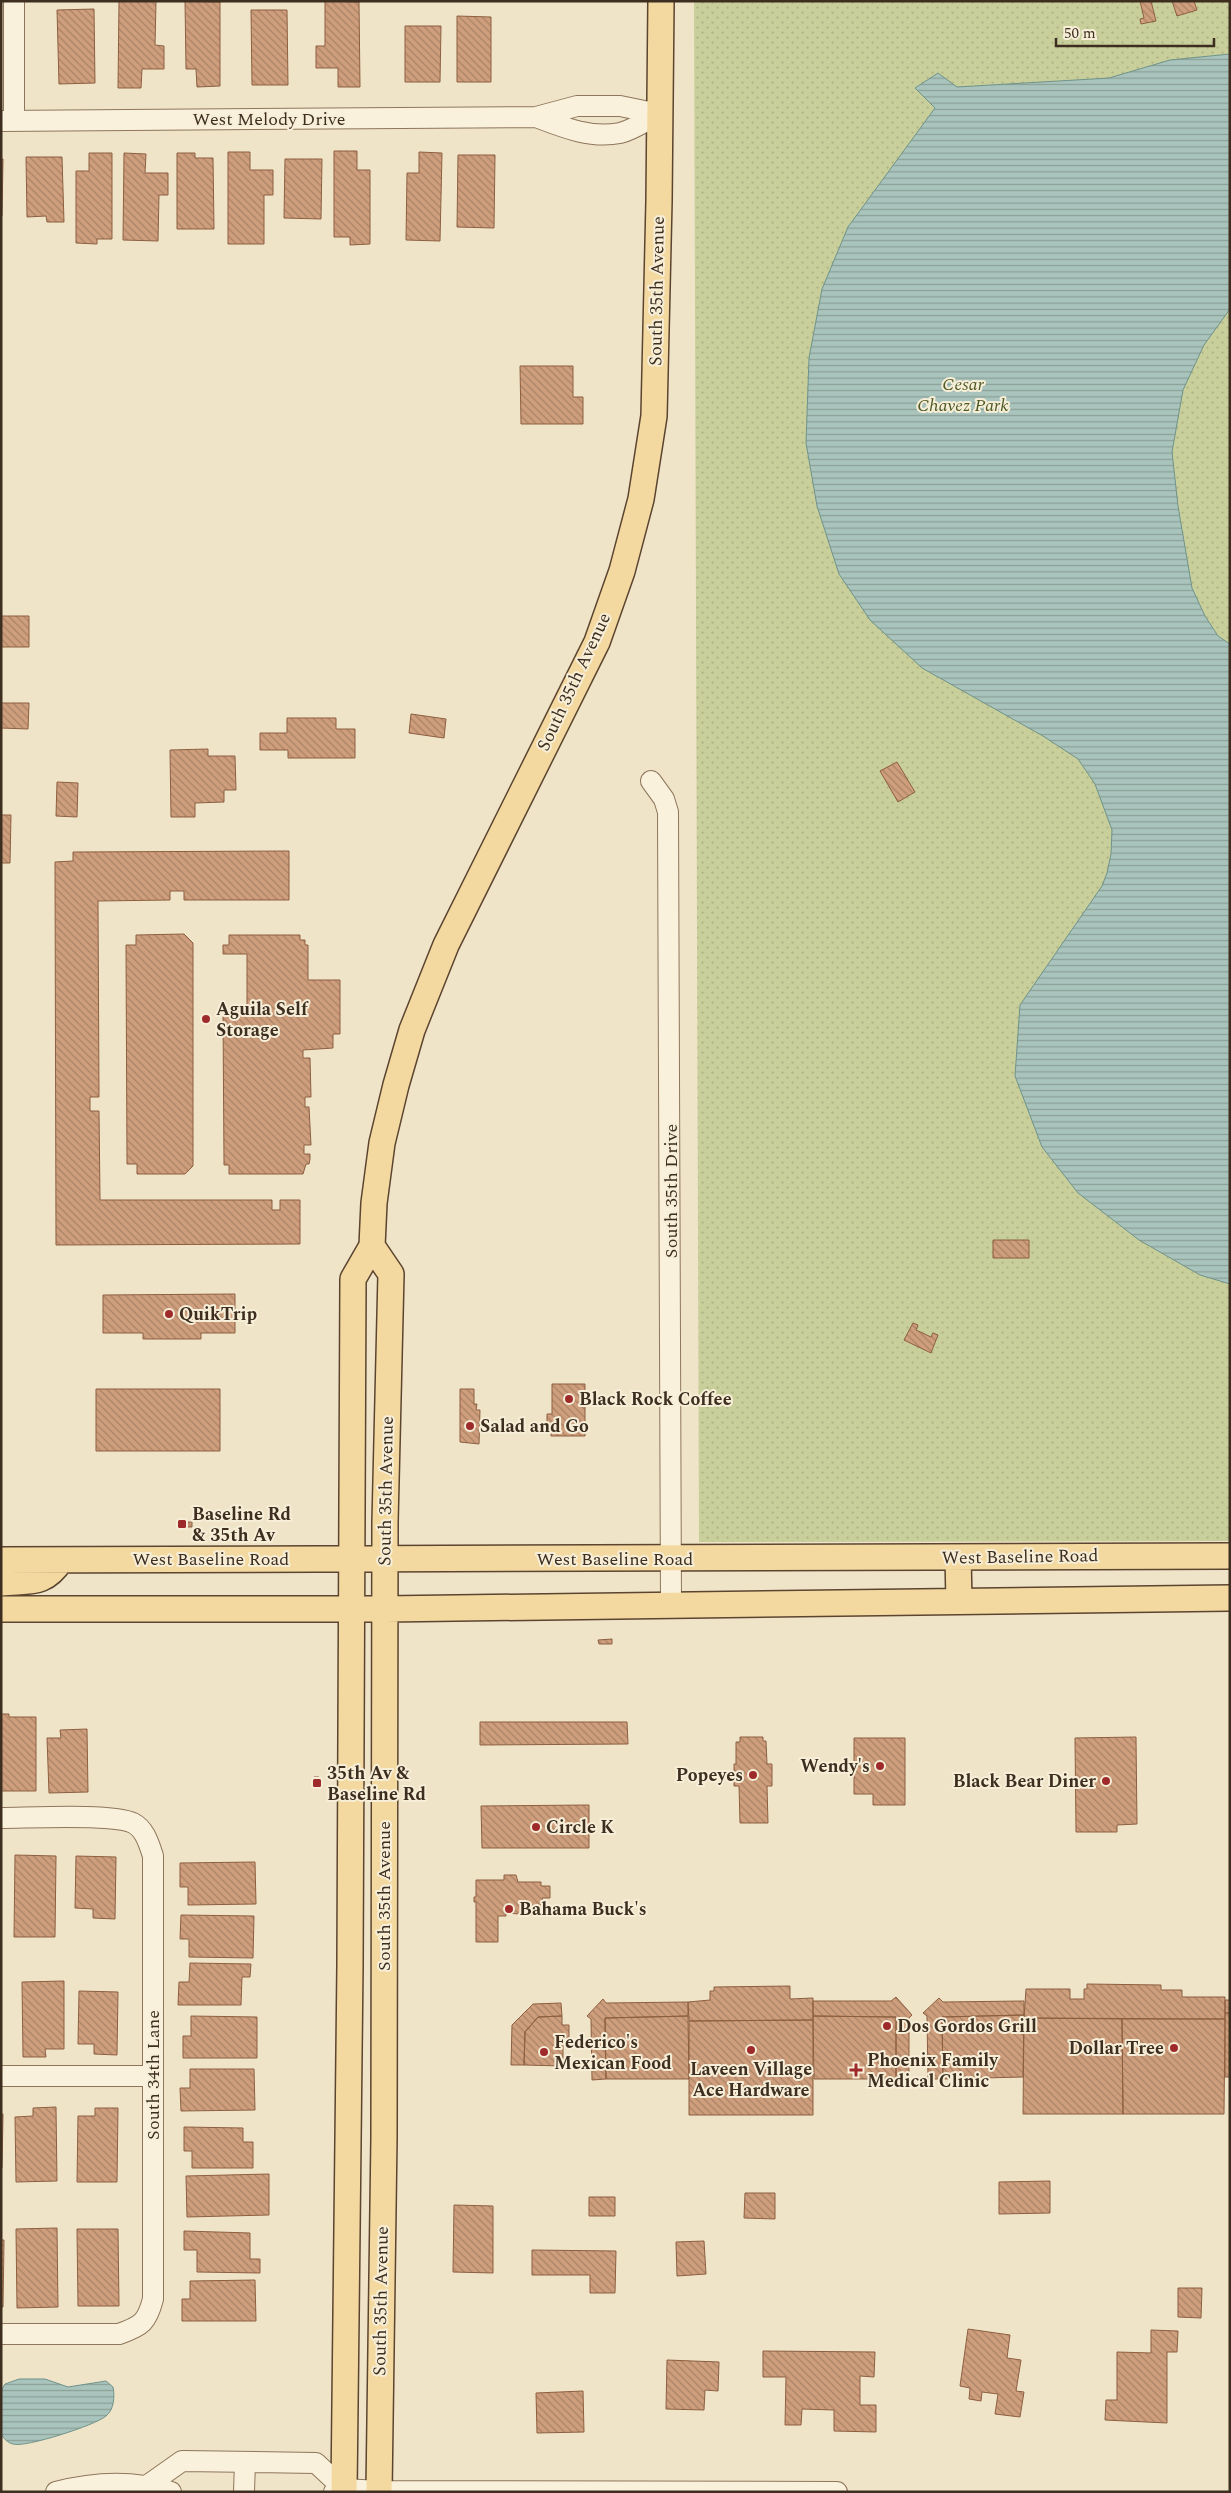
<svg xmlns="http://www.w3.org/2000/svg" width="1231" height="2493" viewBox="0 0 1231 2493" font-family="Spectral,serif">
<defs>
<pattern id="park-dots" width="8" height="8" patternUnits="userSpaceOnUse" patternTransform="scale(1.25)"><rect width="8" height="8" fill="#c9cf9b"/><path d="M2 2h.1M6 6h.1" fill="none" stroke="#aeb285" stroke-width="1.8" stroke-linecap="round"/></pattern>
<pattern id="water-rules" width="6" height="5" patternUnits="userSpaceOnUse" patternTransform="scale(1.25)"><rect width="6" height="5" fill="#a9c4bc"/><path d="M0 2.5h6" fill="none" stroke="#8ba098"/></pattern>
<pattern id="building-back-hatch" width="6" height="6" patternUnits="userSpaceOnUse" patternTransform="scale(1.25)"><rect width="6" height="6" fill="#cf9f7d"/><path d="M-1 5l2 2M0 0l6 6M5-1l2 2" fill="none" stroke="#a98266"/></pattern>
</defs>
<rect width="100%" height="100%" fill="#f0e4c8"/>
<path fill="url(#park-dots)" d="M 694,1 L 1230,1 L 1230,1541 L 699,1542 Z"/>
<path fill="url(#water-rules)" stroke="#6f938a" d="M 1230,54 L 1230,309 L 1204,345 L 1183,390 L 1172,452 L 1178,506 L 1192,588 L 1205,616 L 1218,636 L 1230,644 L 1230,1284 L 1200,1275 L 1139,1240 L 1078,1193 L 1042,1147 L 1015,1076 L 1020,1005 L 1102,886 L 1107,873 L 1111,854 L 1112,830 L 1095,784 L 1078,759 L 1043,736 L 922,668 L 870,620 L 839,574 L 817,506 L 806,443 L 809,358 L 822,289 L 848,227 L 935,108 L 915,88 L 938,73 L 957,87 L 1109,78 L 1170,60 Z
M 19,2379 L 45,2379 L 68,2387 L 106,2381 L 113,2387 C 115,2396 114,2410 106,2416 C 96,2425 25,2448 13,2444 C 8,2443 4,2439 1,2434 L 1,2391 L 5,2384 Z"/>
<path fill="url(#building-back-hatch)" stroke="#8d5f41" d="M 119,1 L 156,1 L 155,45 L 164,46 L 164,69 L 142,69 L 141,88 L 118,88 Z
M 185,1 L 220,2 L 220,86 L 197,87 L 196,69 L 186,69 Z
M 325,1 L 359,2 L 360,87 L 338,87 L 338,68 L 316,68 L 316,46 L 325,46 Z
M 1140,1 L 1151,1 L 1156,21 L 1141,24 L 1140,19 L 1144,18 Z
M 1172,1 L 1194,1 L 1197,10 L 1177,16 Z
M 94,9 L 95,83 L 59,84 L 57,10 Z
M 251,10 L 287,10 L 288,85 L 252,85 Z
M 457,16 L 491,17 L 491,82 L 457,82 Z
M 405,26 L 441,26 L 440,82 L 405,82 Z
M 334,151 L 357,151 L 357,170 L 370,170 L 370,244 L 350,245 L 350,237 L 334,237 Z
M 228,152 L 250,152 L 250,170 L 273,170 L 273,195 L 264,195 L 264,244 L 228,244 Z
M 419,152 L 442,153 L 440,241 L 406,240 L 407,173 L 419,173 Z
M 89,153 L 112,153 L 112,239 L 97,239 L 97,244 L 76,243 L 76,171 L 89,171 Z
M 124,153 L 146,154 L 145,173 L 168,173 L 168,195 L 159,195 L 158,241 L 123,240 Z
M 177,153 L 195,153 L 195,158 L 213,158 L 214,229 L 177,229 Z
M 458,155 L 495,155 L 494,228 L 457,227 Z
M 26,157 L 62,157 L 64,222 L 47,222 L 46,216 L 27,217 Z
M 1,159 L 3,159 L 2,216 L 1,216 Z
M 285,159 L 322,159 L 321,219 L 284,218 Z
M 520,366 L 573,366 L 573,397 L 583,397 L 583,424 L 521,424 Z
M 1,616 L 29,616 L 29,647 L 1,647 Z
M 1,703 L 29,703 L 28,729 L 1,728 Z
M 411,714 L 446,719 L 444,738 L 409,733 Z
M 287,718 L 336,718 L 336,729 L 355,729 L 355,758 L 288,758 L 288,750 L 260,750 L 260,733 L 287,733 Z
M 208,749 L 208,756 L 235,756 L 236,790 L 224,790 L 224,802 L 195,803 L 195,817 L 171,817 L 170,750 Z
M 897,762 L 915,792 L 898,802 L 880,771 Z
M 57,782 L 78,783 L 77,817 L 56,816 Z
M 1,815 L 11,815 L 10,863 L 1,863 Z
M 289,851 L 289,900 L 184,900 L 184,891 L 170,891 L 170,900 L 98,901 L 99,1097 L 90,1097 L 90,1111 L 99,1111 L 100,1200 L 272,1200 L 272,1210 L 280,1210 L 280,1200 L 300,1200 L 300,1244 L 56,1245 L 55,862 L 73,861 L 73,852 Z
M 184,934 L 193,943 L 193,1166 L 185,1174 L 137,1174 L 137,1164 L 127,1164 L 126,945 L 136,945 L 136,935 Z
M 229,935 L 300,935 L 300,940 L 305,940 L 305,945 L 308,945 L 308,980 L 340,980 L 340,1034 L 333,1034 L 333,1048 L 303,1050 L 303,1058 L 310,1058 L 311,1097 L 305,1097 L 305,1107 L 309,1107 L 311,1145 L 304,1145 L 304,1154 L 310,1154 L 310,1159 L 309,1164 L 306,1164 L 303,1174 L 229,1174 L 229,1165 L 224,1165 L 223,1011 L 247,1011 L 247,954 L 223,954 L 223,945 L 229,945 Z
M 993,1240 L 1029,1240 L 1029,1258 L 993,1258 Z
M 235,1294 L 235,1333 L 201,1333 L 201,1339 L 143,1339 L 143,1333 L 103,1333 L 103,1295 Z
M 913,1323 L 918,1325 L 916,1330 L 931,1337 L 933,1333 L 938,1335 L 931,1353 L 904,1340 Z
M 552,1384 L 585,1384 L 585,1436 L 551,1436 L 551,1426 L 547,1426 L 547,1414 L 552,1414 Z
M 96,1389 L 220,1389 L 220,1451 L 96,1451 Z
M 460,1389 L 474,1389 L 474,1404 L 477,1404 L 476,1410 L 480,1410 L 479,1444 L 460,1442 Z
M 179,1522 L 192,1522 L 192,1527 L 179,1527 Z
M 612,1639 L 612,1644 L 599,1644 L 598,1640 Z
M 1,1714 L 9,1714 L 9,1717 L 36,1717 L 36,1791 L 1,1791 Z
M 480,1722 L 627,1722 L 628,1744 L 480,1745 Z
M 87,1729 L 88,1792 L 49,1793 L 47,1738 L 61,1738 L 60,1730 Z
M 740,1737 L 763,1737 L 763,1741 L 766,1741 L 767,1764 L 772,1764 L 772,1786 L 767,1786 L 768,1823 L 740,1823 L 739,1786 L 734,1786 L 734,1764 L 736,1764 L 736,1742 L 740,1742 Z
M 1136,1737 L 1137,1824 L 1117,1825 L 1117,1832 L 1076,1832 L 1075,1738 Z
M 854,1738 L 905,1738 L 905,1805 L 873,1805 L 873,1794 L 854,1794 Z
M 314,1777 L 319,1777 L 319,1788 L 314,1788 Z
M 589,1805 L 589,1848 L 482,1848 L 481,1806 Z
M 15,1855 L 56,1856 L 55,1937 L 14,1937 Z
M 76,1856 L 116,1857 L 115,1919 L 93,1918 L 93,1909 L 75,1908 Z
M 255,1862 L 256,1904 L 188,1905 L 188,1887 L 180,1887 L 180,1863 Z
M 504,1875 L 516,1875 L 518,1882 L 541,1882 L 541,1886 L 550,1886 L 550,1898 L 542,1898 L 544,1905 L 541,1905 L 541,1913 L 533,1913 L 533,1915 L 506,1913 L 506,1916 L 498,1916 L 498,1942 L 476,1942 L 476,1902 L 474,1902 L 474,1897 L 476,1897 L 476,1880 L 504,1880 Z
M 181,1915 L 254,1916 L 253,1958 L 189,1957 L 189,1939 L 180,1939 Z
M 190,1963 L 251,1964 L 250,1977 L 242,1977 L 241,2005 L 178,2005 L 179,1982 L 189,1982 Z
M 64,1981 L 64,2049 L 45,2049 L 46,2057 L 23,2057 L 22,1982 Z
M 1087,1984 L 1161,1985 L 1161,1990 L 1182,1990 L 1182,1997 L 1225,1997 L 1225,2019 L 1024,2018 L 1026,1989 L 1070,1989 L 1070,1999 L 1084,1999 L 1084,1989 L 1087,1989 Z
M 790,1986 L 790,1999 L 813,1998 L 813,2020 L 689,2021 L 688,2002 L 710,2000 L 710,1991 L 714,1991 L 714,1987 Z
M 79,1991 L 118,1992 L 117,2055 L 94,2054 L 94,2044 L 78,2044 Z
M 896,1997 L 912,2015 L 909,2018 L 909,2079 L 896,2079 L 896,2017 L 813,2016 L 813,2001 L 891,2001 Z
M 939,1998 L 943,2002 L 1024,2001 L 1024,2015 L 942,2017 L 943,2079 L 928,2079 L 927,2016 L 923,2013 Z
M 603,1999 L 606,2003 L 688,2002 L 688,2016 L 605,2018 L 606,2079 L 592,2080 L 591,2019 L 587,2016 Z
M 1225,2000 L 1230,2000 L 1230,2013 L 1225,2013 Z
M 561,2003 L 562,2016 L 538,2017 L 525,2032 L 524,2065 L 511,2065 L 512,2025 L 533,2004 Z
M 1225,2013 L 1230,2013 L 1230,2077 L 1225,2077 Z
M 1024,2015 L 1023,2077 L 943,2079 L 942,2017 Z
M 191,2016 L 257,2017 L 257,2058 L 183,2058 L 183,2036 L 191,2036 Z
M 562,2016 L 562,2025 L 569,2025 L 569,2038 L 563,2038 L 563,2066 L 524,2065 L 525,2032 L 538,2017 Z
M 688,2016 L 689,2079 L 606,2079 L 605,2018 Z
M 813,2016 L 896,2017 L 896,2079 L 814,2079 Z
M 1024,2018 L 1122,2019 L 1123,2114 L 1023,2114 Z
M 1122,2019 L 1225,2019 L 1224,2114 L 1123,2114 Z
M 813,2020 L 813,2115 L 689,2115 L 689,2021 Z
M 190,2069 L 254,2069 L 255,2110 L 181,2111 L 180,2088 L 190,2088 Z
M 56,2107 L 57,2181 L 16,2182 L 15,2117 L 33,2116 L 33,2108 Z
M 95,2108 L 118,2108 L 117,2182 L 77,2182 L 78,2116 L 95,2116 Z
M 1,2114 L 3,2114 L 2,2168 L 1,2168 Z
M 184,2127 L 243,2128 L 243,2142 L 253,2142 L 253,2168 L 192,2168 L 192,2151 L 184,2151 Z
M 269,2174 L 269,2215 L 187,2217 L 186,2176 Z
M 1050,2181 L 1050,2213 L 999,2214 L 999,2182 Z
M 745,2193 L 775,2193 L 775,2219 L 744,2218 Z
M 589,2197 L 615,2197 L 615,2216 L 589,2216 Z
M 454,2205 L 493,2206 L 493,2273 L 453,2272 Z
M 57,2228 L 58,2307 L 17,2308 L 16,2229 Z
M 77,2229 L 118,2229 L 119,2306 L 78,2306 Z
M 184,2231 L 250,2233 L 250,2259 L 260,2259 L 260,2273 L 197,2272 L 197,2250 L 184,2250 Z
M 1,2240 L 4,2240 L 3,2307 L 1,2307 Z
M 704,2241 L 706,2274 L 677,2276 L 676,2242 Z
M 532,2250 L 616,2251 L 615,2293 L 590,2293 L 590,2275 L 532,2275 Z
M 255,2280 L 256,2321 L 182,2321 L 182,2299 L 190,2299 L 190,2281 Z
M 1178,2288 L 1202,2288 L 1201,2318 L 1178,2317 Z
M 968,2329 L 1010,2335 L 1007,2358 L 1021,2360 L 1016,2391 L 1024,2392 L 1020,2417 L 995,2414 L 998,2394 L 982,2392 L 981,2401 L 969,2399 L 970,2388 L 960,2386 Z
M 1151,2330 L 1178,2331 L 1177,2352 L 1167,2352 L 1167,2423 L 1105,2420 L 1106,2400 L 1117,2400 L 1117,2352 L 1151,2353 Z
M 763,2351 L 875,2352 L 874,2377 L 860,2376 L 860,2405 L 876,2405 L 876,2432 L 834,2431 L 834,2410 L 802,2409 L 801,2425 L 785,2425 L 786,2377 L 763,2377 Z
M 667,2360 L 719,2362 L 718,2391 L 705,2390 L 704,2410 L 666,2409 Z
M 583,2391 L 584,2432 L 537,2433 L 536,2393 Z"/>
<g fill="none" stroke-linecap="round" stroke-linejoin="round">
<defs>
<path id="minor" d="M 14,1 L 14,121
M 536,117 C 562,127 591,139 620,133 C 633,130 647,120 659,114
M 1,121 L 536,117 L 577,106 L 620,106 L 659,114
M 651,781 L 664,799 L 668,812 L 671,1607
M 1,1818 C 28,1818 113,1813 133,1823 C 145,1829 149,1844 153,1856 L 153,2299 C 147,2322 142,2326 119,2334 L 1,2334
M 1,2076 L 153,2076
M 148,2485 L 182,2461 L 316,2463 L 344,2489
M 56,2492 C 94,2482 133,2480 171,2492
M 244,2492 L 245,2462
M 334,2492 L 344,2489 L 379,2491 L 837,2492"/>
<path id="major" d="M 372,1246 L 391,1274 L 385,1522 L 384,2137 L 379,2492
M 958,1557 L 959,1601
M 1,1560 L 1230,1556
M 1,1583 C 30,1580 44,1586 61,1560
M 1,1609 L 385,1609 L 1230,1598
M 344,2492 L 350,1965 L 353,1279 L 372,1246 L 374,1203 L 382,1143 L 396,1085 L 412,1030 L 446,945 L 597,642 L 622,571 L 641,499 L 654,416 L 659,201 L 661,1"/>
</defs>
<use href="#minor" stroke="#8d765c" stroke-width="22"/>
<use href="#major" stroke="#5b4430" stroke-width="28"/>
<use href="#minor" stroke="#faf1dc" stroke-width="20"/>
<use href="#major" stroke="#f3d9a0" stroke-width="25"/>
</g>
<g fill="#9e2a2b" stroke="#f7eed8" stroke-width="2">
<circle cx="206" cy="1019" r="5"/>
<circle cx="169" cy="1314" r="5"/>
<circle cx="569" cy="1399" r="5"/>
<circle cx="470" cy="1426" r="5"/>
<rect x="177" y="1519" width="10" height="10" rx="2.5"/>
<circle cx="880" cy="1766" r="5"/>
<circle cx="753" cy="1775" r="5"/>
<circle cx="1106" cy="1781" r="5"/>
<rect x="312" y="1778" width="10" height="10" rx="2.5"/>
<circle cx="536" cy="1827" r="5"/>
<circle cx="509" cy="1909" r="5"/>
<circle cx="887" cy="2026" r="5"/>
<circle cx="1174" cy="2048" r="5"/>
<circle cx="751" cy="2050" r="5"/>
<circle cx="544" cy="2052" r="5"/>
<path d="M853.5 2062.5h5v5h5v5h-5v5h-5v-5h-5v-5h5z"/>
</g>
<g text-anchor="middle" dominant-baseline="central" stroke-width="4" stroke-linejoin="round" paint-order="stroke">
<g font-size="18" fill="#3d2e20" stroke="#f7eed8">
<text x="269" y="119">West Melody Drive</text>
<text transform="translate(657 291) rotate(-89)">South 35th Avenue</text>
<text transform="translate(574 682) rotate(-65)">South 35th Avenue</text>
<text transform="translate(671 1191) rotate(-90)">South 35th Drive</text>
<text transform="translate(386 1491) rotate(-89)">South 35th Avenue</text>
<text transform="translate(1020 1557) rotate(-1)">West Baseline Road</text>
<text x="211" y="1559">West Baseline Road</text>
<text x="615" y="1559">West Baseline Road</text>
<text transform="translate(384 1896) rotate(-90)">South 35th Avenue</text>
<text transform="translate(153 2075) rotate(-90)">South 34th Lane</text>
<text transform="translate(381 2301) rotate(-89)">South 35th Avenue</text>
</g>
<g font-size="18" font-style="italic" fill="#4d5a26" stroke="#f7eed8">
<text x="963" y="384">Cesar<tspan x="963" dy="21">Chavez Park</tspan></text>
</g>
<g font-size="18" font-weight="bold" fill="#3d2e20" stroke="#f7eed8" text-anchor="start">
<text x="216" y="1009">Aguila Self<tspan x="216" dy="21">Storage</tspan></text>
<text x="179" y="1314">QuikTrip</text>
<text x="579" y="1399">Black Rock Coffee</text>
<text x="480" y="1426">Salad and Go</text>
<text x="192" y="1514">Baseline Rd<tspan x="192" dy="21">&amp; 35th Av</tspan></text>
<text x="870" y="1766" text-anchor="end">Wendy's</text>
<text x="327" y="1773">35th Av &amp;<tspan x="327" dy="21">Baseline Rd</tspan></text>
<text x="743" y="1775" text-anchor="end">Popeyes</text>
<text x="1096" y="1781" text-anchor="end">Black Bear Diner</text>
<text x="546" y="1827">Circle K</text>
<text x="519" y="1909">Bahama Buck's</text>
<text x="897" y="2026">Dos Gordos Grill</text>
<text x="554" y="2042">Federico's<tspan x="554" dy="21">Mexican Food</tspan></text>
<text x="1164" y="2048" text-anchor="end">Dollar Tree</text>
<text x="867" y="2060">Phoenix Family<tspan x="867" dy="21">Medical Clinic</tspan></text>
<text x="751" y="2069" text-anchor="middle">Laveen Village<tspan x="751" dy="21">Ace Hardware</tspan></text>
</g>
</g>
<rect width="1231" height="2493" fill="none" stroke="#3d2e20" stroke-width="5"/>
<path d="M1056 38v8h158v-8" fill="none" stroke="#3d2e20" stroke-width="2.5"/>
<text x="1064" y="38" font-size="15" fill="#3d2e20" stroke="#f7eed8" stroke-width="4" paint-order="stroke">50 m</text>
</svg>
